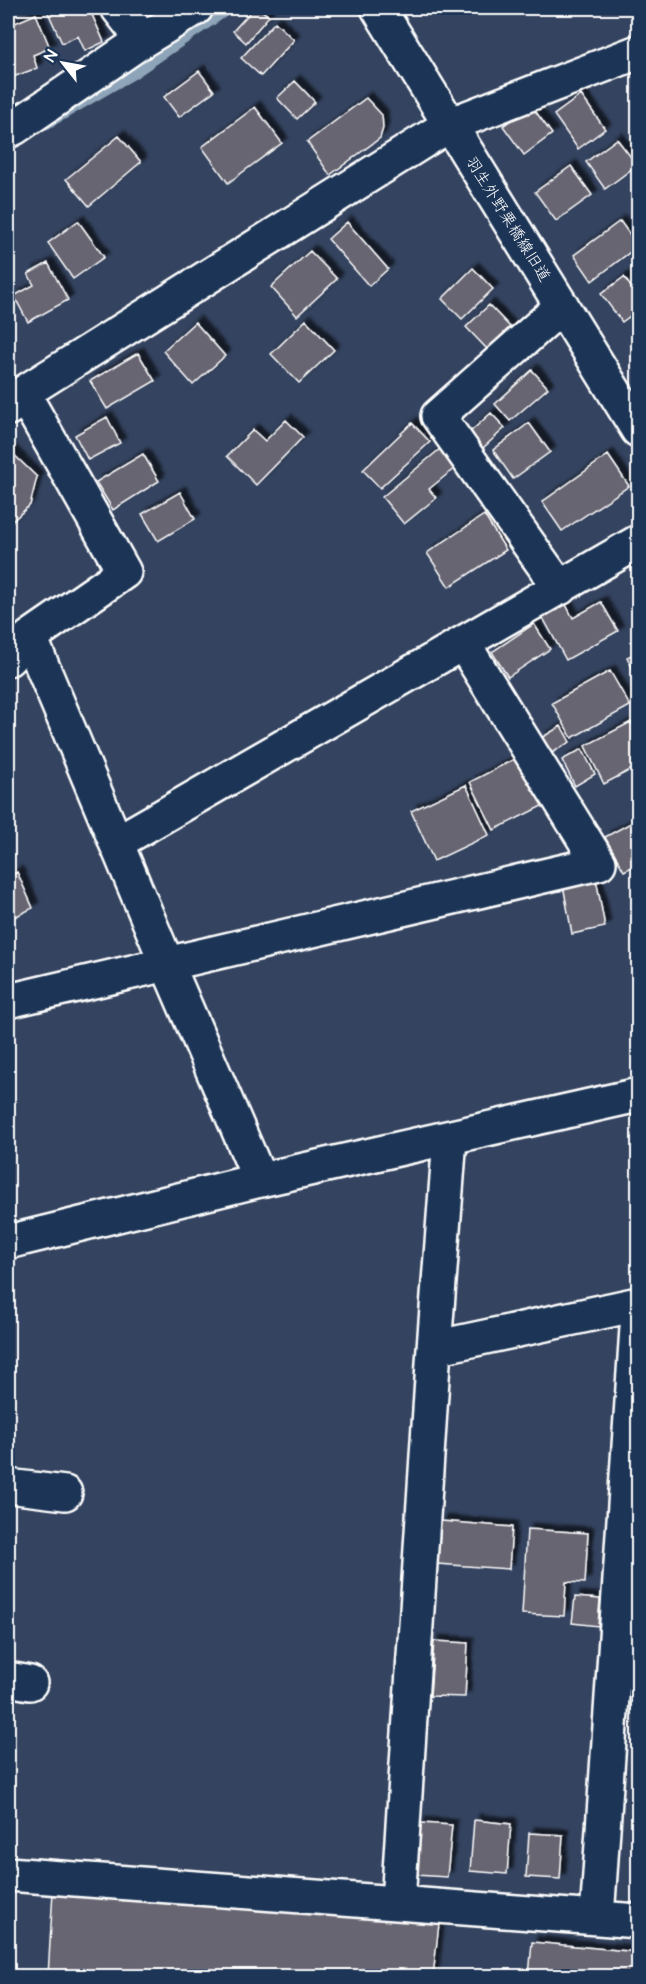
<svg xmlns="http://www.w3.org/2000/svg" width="646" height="1984" viewBox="0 0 646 1984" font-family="'Architects Daughter','Klee One',sans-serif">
<defs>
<filter id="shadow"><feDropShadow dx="5.5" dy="-5.5" stdDeviation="1.5" flood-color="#0009"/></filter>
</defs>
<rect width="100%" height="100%" fill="#34435f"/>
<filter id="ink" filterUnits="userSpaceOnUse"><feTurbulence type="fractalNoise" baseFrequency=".0167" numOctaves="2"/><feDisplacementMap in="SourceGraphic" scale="12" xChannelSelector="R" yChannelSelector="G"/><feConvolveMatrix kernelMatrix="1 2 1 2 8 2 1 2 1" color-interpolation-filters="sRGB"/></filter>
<g filter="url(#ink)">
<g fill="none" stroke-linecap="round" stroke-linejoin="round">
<path stroke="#8ea4b8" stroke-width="9" d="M 46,125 L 134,74 L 231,8"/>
</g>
<path fill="#686572" stroke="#fff" stroke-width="1.5" filter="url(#shadow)" d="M 46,8 L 89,8 L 104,42 L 85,51 L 78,36 L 62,43 Z
M 254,8 L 258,8 L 269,16 L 246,43 L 233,31 Z
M 36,14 L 50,48 L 33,55 L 37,68 L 13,77 L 8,62 L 8,26 Z
M 275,22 L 294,40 L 261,76 L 241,58 Z
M 199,71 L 214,91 L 179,117 L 164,97 Z
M 295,81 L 315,102 L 297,119 L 277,98 Z
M 581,95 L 605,129 L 578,149 L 554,115 Z
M 366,98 L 382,115 L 383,128 L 380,138 L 330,175 L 307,142 Z
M 531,105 L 552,134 L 524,155 L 503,126 Z
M 255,107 L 282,143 L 228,183 L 202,147 Z
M 119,136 L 141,162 L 89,206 L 66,179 Z
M 617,139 L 637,165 L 605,189 L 586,162 Z
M 571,166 L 592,195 L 556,221 L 535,192 Z
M 78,221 L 104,257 L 73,279 L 48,243 Z
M 620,221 L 638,246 L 592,281 L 574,255 Z
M 347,222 L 388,269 L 369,286 L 328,239 Z
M 310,251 L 337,279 L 297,316 L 271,287 Z
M 48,263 L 68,300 L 28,322 L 14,296 L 34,285 L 28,274 Z
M 473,268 L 493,289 L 462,319 L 442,299 Z
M 624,277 L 638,297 L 638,310 L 622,322 L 601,294 Z
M 489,305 L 510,327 L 487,349 L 466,327 Z
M 306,320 L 334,350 L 299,383 L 271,354 Z
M 195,322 L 225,356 L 193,385 L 163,351 Z
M 138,353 L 155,381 L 107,409 L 90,381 Z
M 532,370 L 548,388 L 510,421 L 495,404 Z
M 491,413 L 505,428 L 483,448 L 469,433 Z
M 107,417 L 120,443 L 88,460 L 75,435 Z
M 286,420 L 303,437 L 256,485 L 227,456 L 253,430 L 265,441 Z
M 412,423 L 430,442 L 380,488 L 363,470 Z
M 529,423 L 550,452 L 513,479 L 493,450 Z
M 8,449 L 37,477 L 30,505 L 8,525 Z
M 440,449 L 455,468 L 429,489 L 436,498 L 404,524 L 382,497 Z
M 143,454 L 159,481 L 113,510 L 96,482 Z
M 608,455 L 629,486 L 562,531 L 542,502 Z
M 180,492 L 195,519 L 158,541 L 142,514 Z
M 484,515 L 506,550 L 449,587 L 427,553 Z
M 601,602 L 618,631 L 566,660 L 542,616 L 565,603 L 573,618 Z
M 534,624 L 550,649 L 508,677 L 492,652 Z
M 638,652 L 638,680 L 627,657 Z
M 610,671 L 630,706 L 572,738 L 552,703 Z
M 631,722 L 638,736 L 638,766 L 604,784 L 585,746 Z
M 561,726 L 570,742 L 550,754 L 541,738 Z
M 582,749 L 595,774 L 575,786 L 562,760 Z
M 520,756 L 544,805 L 494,830 L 470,782 Z
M 466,785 L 489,835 L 434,861 L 411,811 Z
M 638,819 L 638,864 L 624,871 L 605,837 Z
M 17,872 L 33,908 L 8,920 L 8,877 Z
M 596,878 L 605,927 L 572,934 L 563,885 Z
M 441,1521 L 512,1527 L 509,1569 L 437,1564 Z
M 527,1529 L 588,1533 L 585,1583 L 566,1582 L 564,1616 L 522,1614 Z
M 575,1597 L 600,1599 L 598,1626 L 572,1623 Z
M 434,1641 L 468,1643 L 465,1697 L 430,1696 Z
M 474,1820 L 511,1824 L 507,1874 L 470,1871 Z
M 420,1823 L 452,1825 L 447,1877 L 415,1875 Z
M 529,1833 L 563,1835 L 560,1879 L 526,1877 Z
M 53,1891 L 440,1915 L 433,1976 L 48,1976 Z
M 532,1942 L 638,1952 L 638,1976 L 529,1976 Z"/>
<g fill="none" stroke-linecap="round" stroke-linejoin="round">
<defs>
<path id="street" d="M 118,8 L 143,40
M 8,131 L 14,128 L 143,40 L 196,8
M 23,393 L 124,572 L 30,637 L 167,964 L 260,1180
M 9,408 L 23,393 L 449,125 L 638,52
M 560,588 L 438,416 L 562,306
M 8,659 L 30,637
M 116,843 L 638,542
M 8,1001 L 599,863 L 463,643
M 434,1348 L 638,1304
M 8,1486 L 65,1493
M 8,1679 L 30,1683
M 8,1874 L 638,1921
M 398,1902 L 434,1348 L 450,1138
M 597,1918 L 638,1313"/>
<path id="secondary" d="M 378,8 L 638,430
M 8,1242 L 260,1180 L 638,1095"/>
</defs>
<use href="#street" stroke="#fff" stroke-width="38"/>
<use href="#secondary" stroke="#fff" stroke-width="38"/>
<use href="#street" stroke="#1d3557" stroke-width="33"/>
<use href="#secondary" stroke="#1d3557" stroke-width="33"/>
</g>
</g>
<g text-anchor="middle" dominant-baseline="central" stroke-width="5" stroke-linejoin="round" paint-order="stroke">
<g font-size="16" fill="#fff" stroke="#1d3557">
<text transform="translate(508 219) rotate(58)">羽生外野栗橋線旧道</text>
</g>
</g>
<rect width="646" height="1984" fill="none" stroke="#1d3557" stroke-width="30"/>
<rect x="15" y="15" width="616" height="1954" fill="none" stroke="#fff" stroke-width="2" filter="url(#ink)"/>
<g transform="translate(63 63) rotate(301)" stroke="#1d3557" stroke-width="4.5" paint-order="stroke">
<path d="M0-4.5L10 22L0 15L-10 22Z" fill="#ffffff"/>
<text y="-9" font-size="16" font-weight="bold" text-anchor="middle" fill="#ffffff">N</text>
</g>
</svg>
